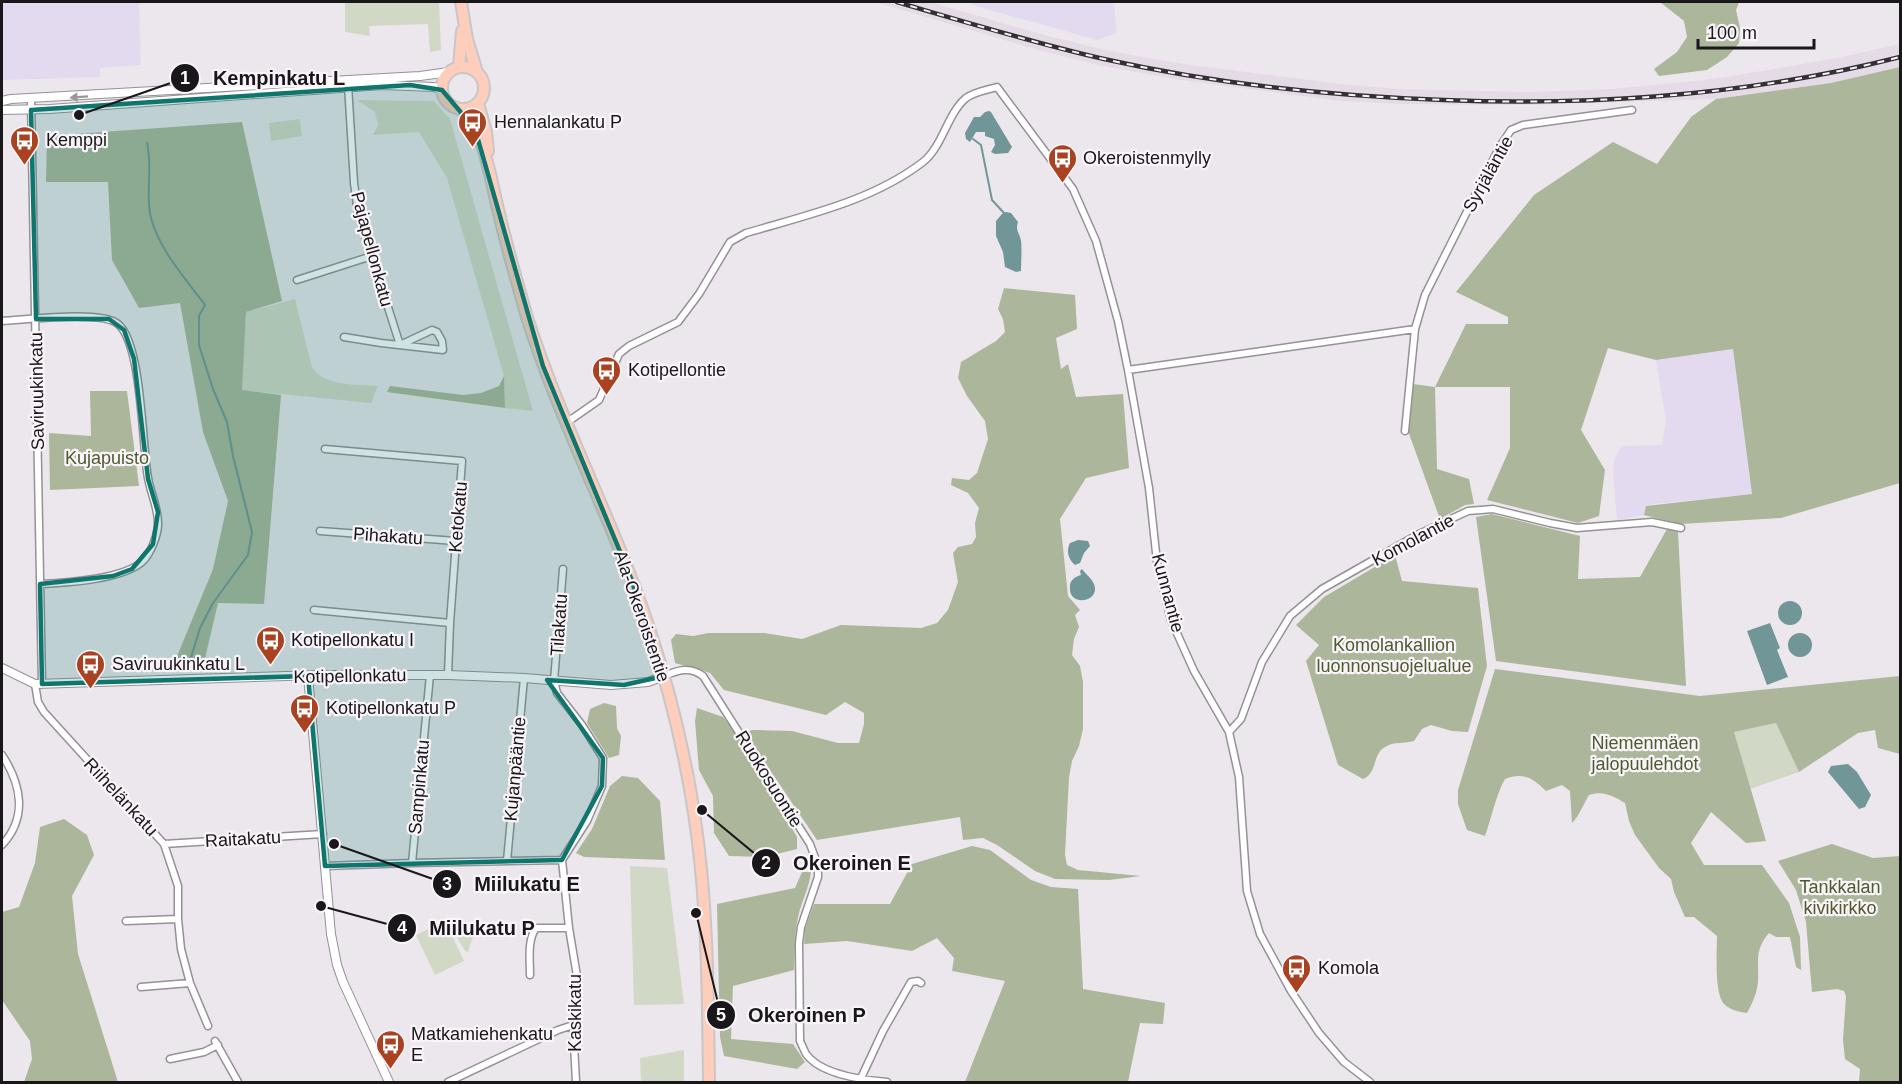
<svg xmlns="http://www.w3.org/2000/svg" width="1902" height="1084" viewBox="0 0 1902 1084" font-family="Arial,sans-serif">
<rect width="100%" height="100%" fill="#ece7ec"/>
<path fill="#e5dbe6" d="M 875,2 L 930,2 L 1040,34 L 1110,51 L 1183,64 L 1341,84 L 1399,89 L 1531,92 L 1612,89 L 1705,80 L 1738,75 L 1837,58 L 1900,44 L 1900,67 L 1831,83 L 1716,99 L 1529,105 L 1400,104 L 1340,101 L 1180,80 L 1102,66 L 1038,50 Z"/>
<path fill="#e4daef" d="M 2,2 L 139,2 L 141,65 L 100,68 L 100,77 L 2,80 Z
M 970,2 L 1114,2 L 1117,33 L 1097,40 L 972,5 Z
M 1733,349 L 1752,494 L 1646,505 L 1644,515 L 1617,520 L 1613,473 L 1614,460 L 1619,450 L 1623,446 L 1662,445 L 1666,422 L 1656,360 Z"/>
<path fill="#d2d8c6" d="M 345,2 L 439,2 L 441,50 L 430,52 L 428,24 L 369,26 L 370,36 L 345,32 Z
M 357,100 L 434,101 L 450,119 L 533,411 L 505,408 L 504,376 L 447,178 L 419,132 L 373,135 L 378,125 L 375,112 Z
M 300,119 L 302,136 L 271,141 L 269,123 Z
M 295,299 L 312,367 C 324,387 357,384 378,386 L 371,403 L 241,390 L 246,312 Z
M 1776,723 L 1799,772 L 1750,789 L 1734,732 Z
M 630,866 L 667,868 L 684,1004 L 634,1005 Z
M 445,921 L 464,961 L 435,975 L 416,935 Z
M 465,921 L 476,927 L 468,952 L 465,951 L 451,927 L 458,922 Z
M 684,1050 L 684,1082 L 641,1082 L 640,1058 Z"/>
<path fill="#acb69a" d="M 1660,2 L 1739,2 L 1736,10 L 1740,28 L 1739,43 L 1727,57 L 1707,70 L 1659,76 L 1654,69 L 1677,52 L 1687,37 L 1684,21 Z
M 1900,67 L 1900,483 L 1781,518 L 1681,524 L 1644,515 L 1646,506 L 1752,494 L 1733,349 L 1656,360 L 1608,348 L 1581,430 L 1605,470 L 1599,516 L 1578,523 L 1487,500 L 1510,448 L 1510,387 L 1435,387 L 1437,469 L 1469,479 L 1474,504 L 1465,505 L 1440,519 L 1408,431 L 1413,384 L 1435,387 L 1466,324 L 1508,324 L 1508,317 L 1456,292 L 1534,195 L 1613,142 L 1657,164 L 1691,117 L 1716,99 L 1831,83 Z
M 242,122 L 282,301 L 246,312 L 242,390 L 281,395 L 264,604 L 218,603 L 203,667 L 173,666 L 213,569 L 228,501 L 203,432 L 180,303 L 139,308 L 112,260 L 108,182 L 46,182 L 47,136 Z
M 1004,288 L 1075,295 L 1077,329 L 1056,338 L 1061,369 L 1068,364 L 1076,397 L 1123,394 L 1129,468 L 1086,478 L 1060,519 L 1068,596 L 1080,610 L 1075,615 L 1079,627 L 1074,639 L 1072,655 L 1080,666 L 1083,682 L 1083,729 L 1079,746 L 1072,761 L 1069,777 L 1065,855 L 1067,865 L 1078,870 L 1141,876 L 1109,880 L 1055,879 L 1035,871 L 997,845 L 983,838 L 963,840 L 960,817 L 817,840 L 745,733 L 752,730 L 792,731 L 838,743 L 859,743 L 864,724 L 864,713 L 845,702 L 826,715 L 724,690 L 710,673 L 675,663 L 671,640 L 676,634 L 693,636 L 709,633 L 764,633 L 802,639 L 841,625 L 921,628 L 937,623 L 948,610 L 958,582 L 953,553 L 958,547 L 972,544 L 976,537 L 975,523 L 979,508 L 968,493 L 951,485 L 952,478 L 969,480 L 977,473 L 988,439 L 985,421 L 967,396 L 958,378 L 961,362 L 996,341 L 1005,332 L 1003,319 L 998,309 Z
M 504,376 L 505,408 L 387,392 L 390,386 L 463,395 L 481,393 L 499,386 Z
M 90,391 L 127,391 L 139,486 L 50,490 L 49,433 L 91,436 Z
M 1492,514 L 1580,536 L 1578,579 L 1640,577 L 1667,529 L 1678,532 L 1686,686 L 1496,661 L 1476,517 Z
M 1395,555 L 1402,581 L 1478,588 L 1487,666 L 1468,732 L 1452,731 L 1431,725 L 1422,729 L 1414,741 C 1405,744 1393,741 1385,747 C 1372,754 1378,773 1363,779 L 1338,765 L 1306,661 L 1319,645 L 1296,625 L 1324,597 Z
M 1495,669 L 1700,696 L 1900,676 L 1900,754 L 1878,748 L 1875,730 L 1858,733 L 1799,772 L 1776,723 L 1734,732 L 1766,841 L 1746,843 L 1711,812 L 1691,843 L 1704,865 L 1762,865 L 1789,903 L 1800,937 L 1801,970 L 1796,967 L 1790,937 L 1776,937 L 1769,933 C 1754,950 1759,962 1758,982 C 1757,993 1752,1004 1747,1013 C 1739,1012 1730,1010 1724,1004 C 1714,992 1717,952 1717,936 L 1694,917 L 1685,917 L 1674,892 L 1671,879 L 1659,868 L 1635,835 L 1629,821 L 1625,803 C 1614,796 1602,790 1589,795 L 1577,817 L 1572,823 L 1570,791 L 1562,785 L 1546,791 C 1533,778 1523,772 1505,779 C 1495,797 1492,817 1485,836 L 1467,830 L 1458,804 L 1458,790 Z
M 604,703 L 616,706 L 617,728 L 621,736 L 619,755 L 609,758 L 587,723 L 590,709 Z
M 697,708 L 723,717 L 734,730 L 797,837 L 797,849 L 765,857 L 729,856 L 714,833 L 713,796 L 699,770 L 695,721 Z
M 622,776 L 638,778 L 660,801 L 665,860 L 584,857 L 576,853 L 592,829 L 610,786 Z
M 64,819 L 87,835 L 94,855 L 72,896 L 78,954 L 118,1082 L 24,1082 L 32,1059 L 30,1041 L 2,1000 L 2,912 L 19,907 L 35,863 L 40,827 Z
M 1832,844 L 1873,858 L 1900,856 L 1900,1082 L 1859,1082 L 1860,1069 L 1845,1059 L 1843,1040 L 1846,996 L 1844,991 L 1837,989 L 1812,992 L 1806,922 L 1796,890 L 1778,861 Z
M 972,846 L 990,850 L 1031,880 L 1051,887 L 1078,889 L 1083,989 L 1165,1003 L 1163,1024 L 1140,1023 L 1128,1082 L 965,1082 L 1005,981 L 952,971 L 954,958 L 937,938 L 912,951 L 847,941 L 804,944 L 805,929 L 814,904 L 890,904 L 912,864 Z
M 802,872 L 811,872 C 809,888 803,898 799,913 C 794,931 795,952 794,970 L 733,986 L 731,1039 L 793,1044 L 805,1062 L 797,1069 L 724,1056 L 720,1037 L 717,904 L 795,888 Z"/>
<path fill="#719697" d="M 989,111 L 991,112 L 1012,147 L 1008,153 L 995,154 L 991,152 L 995,145 L 994,139 L 985,136 L 985,132 L 976,132 L 970,142 L 966,139 L 965,133 L 974,117 L 980,117 L 985,112 Z
M 1006,212 L 1011,213 L 1018,222 C 1015,231 1020,233 1021,241 C 1022,244 1021,267 1021,271 L 1016,272 L 1005,267 L 1003,252 L 996,236 L 996,221 L 1002,214 Z
M 1078,540 L 1088,541 L 1090,546 L 1084,553 L 1080,563 L 1075,565 C 1068,559 1066,551 1070,543 Z
M 1082,569 C 1086,574 1092,579 1094,584 C 1101,602 1070,607 1070,589 C 1069,581 1074,577 1081,575 L 1080,571 Z
M1778 613a12 12 0 1 1 24 0a12 12 0 1 1-24 0Z
M 1770,623 L 1780,648 L 1777,650 L 1788,677 L 1767,685 L 1747,631 Z
M1788 645a12 12 0 1 1 24 0a12 12 0 1 1-24 0Z
M 1848,764 L 1857,772 L 1871,795 L 1865,807 L 1859,809 L 1828,772 L 1831,766 Z"/>
<g fill="none" stroke-linecap="round" stroke-linejoin="round">
<path stroke="#719697" stroke-width="2" d="M 973,139 L 981,145 L 992,200 L 1004,213
M 147,143 C 153,168 145,195 151,218 C 160,251 185,278 205,305 L 199,316 L 199,345 L 213,389 L 227,422 L 233,456 L 252,532 L 248,555 L 213,603 L 200,628 L 190,661"/>
<defs>
<path id="minor" d="M 348,85 L 354,183 L 358,213 L 400,345
M 31,99 L 42,684
M 297,280 L 372,256
M 2,321 C 26,320 101,310 118,324 C 142,343 142,446 148,478 C 151,495 159,509 158,526 C 157,537 151,552 144,560 C 126,579 67,583 40,584
M 344,337 L 381,343 L 443,350 L 442,341 L 437,332 L 432,330 L 400,345
M 1128,370 L 1415,329
M 566,423 L 599,400 L 619,354 L 629,346 L 678,322 L 699,294 L 730,242 L 746,233 C 807,215 872,201 923,162 C 943,146 947,114 966,98 C 974,92 987,90 997,87 L 1073,189 L 1096,241 L 1118,321 L 1128,370 L 1149,488 L 1157,562 L 1171,620 L 1194,671 L 1229,732 L 1239,777 L 1247,891 L 1260,934 L 1291,991 L 1319,1033 L 1344,1062 L 1370,1082
M 1405,431 L 1415,329 L 1425,295 L 1499,148 L 1511,130 L 1523,125 L 1632,110
M 325,449 L 462,461 L 450,623 L 448,675
M 320,531 L 456,541
M 563,569 L 554,681 L 557,693 L 582,725 L 603,758 L 602,786 L 587,821 L 562,860 L 569,928 L 578,982 L 573,1025 L 576,1082
M 314,610 L 450,623
M 664,676 C 678,670 690,666 703,676 L 810,844 L 818,866 L 818,877 L 801,927 L 799,943 L 800,1041 C 802,1045 804,1050 806,1054 C 821,1075 863,1080 887,1082
M 35,684 L 38,702 L 44,712 L 164,844 L 178,886 L 178,919 L 181,949 L 190,983 L 208,1026
M 1229,732 L 1241,719 L 1262,662 L 1290,616 L 1322,589 L 1419,534 L 1468,511 L 1493,509 L 1550,523 L 1577,528 L 1652,522 L 1681,528
M 2,755 C 21,784 28,817 2,845
M 164,844 L 323,834
M 507,861 L 524,678
M 412,863 L 430,675
M 325,866 L 412,863 L 562,860
M 126,921 L 178,919
M 530,975 C 530,961 527,940 536,928 L 569,928
M 141,987 L 190,983
M 215,1041 L 238,1082
M 170,1059 L 204,1052 L 218,1045
M 861,1078 L 883,1031 L 911,982 L 918,981 L 921,983
M 448,1082 L 558,1030 L 573,1025"/>
<path id="tertiary" d="M 2,101 L 11,99 L 420,76 L 449,72
M 2,110 L 50,109 L 382,85 L 434,87 L 442,90
M 2,668 L 35,684 L 320,675 L 448,675 L 524,678 L 611,685 L 648,682 L 664,676
M 308,676 L 331,934 L 337,965 L 343,982 L 389,1082"/>
<path id="primary" d="M 461,2 L 467,39 L 477,72
M442 88a21 21 0 1 1 42 0a21 21 0 1 1-42 0Z
M 459,67 L 462,31
M 478,103 L 486,132 L 488,151
M 462,109 C 485,132 491,183 499,213 C 507,248 517,282 527,317 C 560,422 613,520 648,625 C 674,703 693,786 701,869 C 708,940 708,1011 709,1082"/>
</defs>
<use href="#minor" stroke="#959196" stroke-width="9"/>
<use href="#tertiary" stroke="#959196" stroke-width="10"/>
<use href="#primary" stroke="#c8c7c8" stroke-width="14"/>
<use href="#minor" stroke="#fff" stroke-width="6"/>
<use href="#tertiary" stroke="#fff" stroke-width="8"/>
<use href="#primary" stroke="#fecdbb" stroke-width="10"/>
<defs>
<path id="rail" d="M 897,2 C 965,22 1034,43 1104,59 C 1215,84 1330,96 1444,100 C 1597,106 1751,95 1900,57"/>
</defs>
<use href="#rail" stroke="#333033" stroke-width="4.5"/>
<use href="#rail" stroke="#f9f4f9" stroke-width="2" stroke-dasharray="7" stroke-linecap="butt"/>
</g>
<defs><path id="oneway-solid" d="M-6-.8H1V-3.2L6.5 0L1 3.2V.8H-6Z" transform="scale(1.5)"/></defs>
<use fill="#989798" href="#oneway-solid" transform="translate(79 97) rotate(176)"/>
<path fill="#0f766e" fill-opacity="0.2" stroke="#0f766e" stroke-width="4.5" stroke-linejoin="round" d="M 410,85 L 442,90 L 475,129 L 543,366 L 631,578 L 664,676 L 624,685 L 547,680 L 603,758 L 602,786 L 562,860 L 325,866 L 308,676 L 42,684 L 40,584 L 113,576 L 132,569 L 153,544 L 158,512 L 148,479 L 134,359 L 124,330 L 109,319 L 36,319 L 31,110 Z"/>
<defs>
<symbol id="bus-pin" viewBox="-11 -11 22 30"><path d="M0 17L-7.5 6A9.5 9.5 0 1 1 7.5 6Z" fill="#a94220" stroke="#f9f4f9"/><path d="M-5-6H5V4H4V6H2V4H-2V6H-4V4H-5ZM-3.5-4V0h7V-4ZM-3.5 1.2v1.5H-2V1.2ZM2 1.2v1.5H3.5V1.2Z" fill="#fff"/></symbol>
</defs>
<g fill-rule="evenodd">
<use href="#bus-pin" x="456" y="106" width="33" height="45"/>
<use href="#bus-pin" x="8" y="124" width="33" height="45"/>
<use href="#bus-pin" x="1046" y="142" width="33" height="45"/>
<use href="#bus-pin" x="590" y="354" width="33" height="45"/>
<use href="#bus-pin" x="254" y="624" width="33" height="45"/>
<use href="#bus-pin" x="74" y="648" width="33" height="45"/>
<use href="#bus-pin" x="288" y="692" width="33" height="45"/>
<use href="#bus-pin" x="1280" y="952" width="33" height="45"/>
<use href="#bus-pin" x="374" y="1028" width="33" height="45"/>
</g>
<g text-anchor="middle" dominant-baseline="central" stroke-width="4.5" stroke-linejoin="round" paint-order="stroke">
<g font-size="18" fill="#191719" stroke="#f9f4f9" text-anchor="start">
<text x="494" y="122">Hennalankatu P</text>
<text x="46" y="140">Kemppi</text>
<text x="1083" y="158">Okeroistenmylly</text>
<text x="628" y="370">Kotipellontie</text>
<text x="291" y="640">Kotipellonkatu I</text>
<text x="112" y="664">Saviruukinkatu L</text>
<text x="326" y="708">Kotipellonkatu P</text>
<text x="1318" y="968">Komola</text>
<text x="411" y="1034">Matkamiehenkatu<tspan x="411" dy="21">E</tspan></text>
</g>
<g font-size="18" fill="#191719" stroke="#f9f4f9">
<text transform="translate(1488 174) rotate(-61)">Syrjäläntie</text>
<text transform="translate(372 249) rotate(75)">Pajapellonkatu</text>
<text transform="translate(37 391) rotate(-91)">Saviruukinkatu</text>
<text transform="translate(458 517) rotate(-85)">Ketokatu</text>
<text transform="translate(388 536) rotate(4)">Pihakatu</text>
<text transform="translate(1413 540) rotate(-28)">Komolantie</text>
<text transform="translate(1168 593) rotate(75)">Kunnantie</text>
<text transform="translate(642 616) rotate(71)">Ala-Okeroistentie</text>
<text transform="translate(559 625) rotate(-86)">Tilakatu</text>
<text transform="translate(350 676) rotate(-1)">Kotipellonkatu</text>
<text transform="translate(515 769) rotate(-85)">Kujanpääntie</text>
<text transform="translate(769 779) rotate(58)">Ruokosuontie</text>
<text transform="translate(419 787) rotate(-85)">Sampinkatu</text>
<text transform="translate(121 797) rotate(47)">Riihelänkatu</text>
<text transform="translate(243 839) rotate(-3)">Raitakatu</text>
<text transform="translate(575 1013) rotate(-90)">Kaskikatu</text>
</g>
<g font-size="18" fill="#4d5b2d" stroke="#f9f4f9">
<text x="107" y="458">Kujapuisto</text>
<text x="1394" y="645">Komolankallion<tspan x="1394" dy="21">luonnonsuojelualue</tspan></text>
<text x="1645" y="743">Niemenmäen<tspan x="1645" dy="21">jalopuulehdot</tspan></text>
<text x="1840" y="887">Tankkalan<tspan x="1840" dy="21">kivikirkko</tspan></text>
</g>
</g>
<path fill="none" stroke="#191719" stroke-width="2" d="M79 115L185 78M702 810L766 863M334 844L447 884M321 906L402 928M696 913L721 1015"/>
<g fill="#191719" stroke="#f9f4f9" stroke-width="2">
<circle cx="79" cy="115" r="6"/>
<circle cx="702" cy="810" r="6"/>
<circle cx="334" cy="844" r="6"/>
<circle cx="321" cy="906" r="6"/>
<circle cx="696" cy="913" r="6"/>
<circle cx="185" cy="78" r="15"/>
<circle cx="766" cy="863" r="15"/>
<circle cx="447" cy="884" r="15"/>
<circle cx="402" cy="928" r="15"/>
<circle cx="721" cy="1015" r="15"/>
</g>
<g font-size="18" text-anchor="middle" font-weight="bold" fill="#fff">
<text x="185" y="84">1</text>
<text x="766" y="869">2</text>
<text x="447" y="890">3</text>
<text x="402" y="934">4</text>
<text x="721" y="1021">5</text>
</g>
<g font-size="20" text-anchor="middle" font-weight="bold" fill="#191719" stroke="#f9f4f9" stroke-width="4.5" stroke-linejoin="round" paint-order="stroke">
<text x="279" y="85">Kempinkatu L</text>
<text x="852" y="870">Okeroinen E</text>
<text x="527" y="891">Miilukatu E</text>
<text x="482" y="935">Miilukatu P</text>
<text x="807" y="1022">Okeroinen P</text>
</g>
<rect width="1902" height="1084" fill="none" stroke="#191719" stroke-width="6"/>
<path d="M1698 39v9h116v-9" fill="none" stroke="#191719" stroke-width="3"/>
<text x="1707" y="39" font-size="18" fill="#191719" stroke="#f9f4f9" stroke-width="4.5" paint-order="stroke">100 m</text>
</svg>
